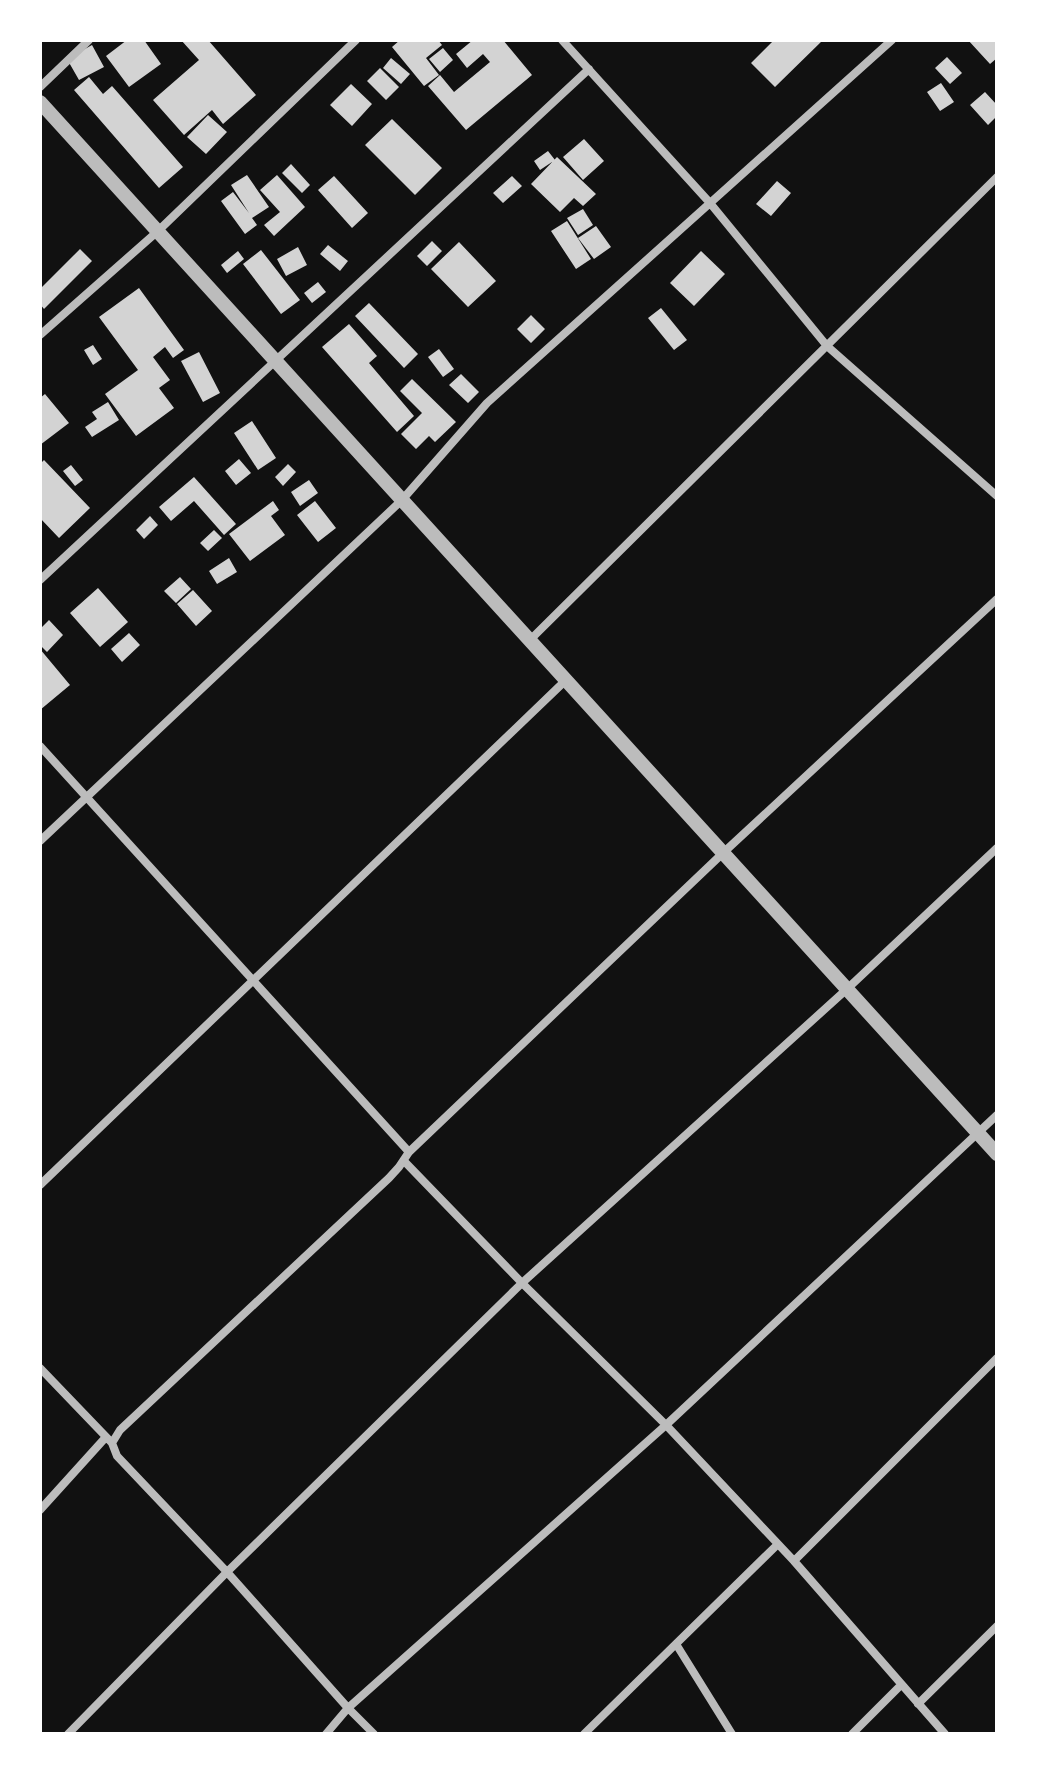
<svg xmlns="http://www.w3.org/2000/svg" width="1037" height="1774" viewBox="0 0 1037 1774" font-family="'Asap Condensed',sans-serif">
<rect width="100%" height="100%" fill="#111"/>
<path fill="#d3d3d3" d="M 127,40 L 144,40 L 161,64 L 129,87 L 106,56 Z
M 181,40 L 208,40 L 256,95 L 223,124 L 212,110 L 184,135 L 153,100 L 199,60 Z
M 400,40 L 438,40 L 442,45 L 426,58 L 439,75 L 424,86 L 392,47 Z
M 473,40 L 503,40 L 532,75 L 466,130 L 428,86 L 440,75 L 454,92 L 490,62 L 483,54 L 467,68 L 456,54 Z
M 774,40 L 823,40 L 775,87 L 751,63 Z
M 968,40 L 995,40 L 997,42 L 997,58 L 990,64 Z
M 92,45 L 104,67 L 79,80 L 67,59 Z
M 443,48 L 453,60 L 440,72 L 429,59 Z
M 947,57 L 962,73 L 950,84 L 935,68 Z
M 391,58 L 410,74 L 401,84 L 383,68 Z
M 380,68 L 399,87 L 386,100 L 367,81 Z
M 89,77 L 103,94 L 112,86 L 183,167 L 159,188 L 74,90 Z
M 941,83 L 954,102 L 940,111 L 927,92 Z
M 351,84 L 372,104 L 352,126 L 330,105 Z
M 985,92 L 997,105 L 997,116 L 988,125 L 970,105 Z
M 208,115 L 227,132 L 206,154 L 187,137 Z
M 392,119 L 442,168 L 415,195 L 365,145 Z
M 584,139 L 604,161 L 583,180 L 563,157 Z
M 548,151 L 555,160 L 540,170 L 534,161 Z
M 557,157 L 596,194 L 583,206 L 574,198 L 560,212 L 531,184 Z
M 291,164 L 310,185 L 302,193 L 282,173 Z
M 247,175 L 269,207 L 252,218 L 257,225 L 245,234 L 221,201 L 233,192 L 249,213 L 231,185 Z
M 277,175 L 305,207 L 274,236 L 264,225 L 280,212 L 260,190 Z
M 334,176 L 368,213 L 352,228 L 318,190 Z
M 512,176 L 522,186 L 503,203 L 493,193 Z
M 777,181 L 791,193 L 771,216 L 756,204 Z
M 583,209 L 593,225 L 578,235 L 567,218 Z
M 567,221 L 591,259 L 576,269 L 551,231 Z
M 596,226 L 611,247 L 594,259 L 578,238 Z
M 432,241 L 442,251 L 427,266 L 417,256 Z
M 459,242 L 496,281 L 468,307 L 431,269 Z
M 328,245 L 348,261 L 340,271 L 320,254 Z
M 298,247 L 307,265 L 286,276 L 277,259 Z
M 80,249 L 92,261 L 44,309 L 40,304 L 40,289 Z
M 261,250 L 300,300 L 281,314 L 243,264 Z
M 238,251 L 244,259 L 227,273 L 221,265 Z
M 701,251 L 725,274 L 694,306 L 670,283 Z
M 318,282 L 326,292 L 312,303 L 304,293 Z
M 139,288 L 184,350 L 173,358 L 165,347 L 153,357 L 170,380 L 159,388 L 174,408 L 136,436 L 105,394 L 138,370 L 99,317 Z
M 369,303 L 418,354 L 404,368 L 355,316 Z
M 661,308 L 687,340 L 674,350 L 648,318 Z
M 531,315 L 545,329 L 531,343 L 517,329 Z
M 349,324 L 377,356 L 369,363 L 414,416 L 397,432 L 322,347 Z
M 93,345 L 102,359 L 93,365 L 84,350 Z
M 439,349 L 454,369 L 443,377 L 428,357 Z
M 199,352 L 220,393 L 203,402 L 181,361 Z
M 461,374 L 479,392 L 468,403 L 449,385 Z
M 412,379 L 456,422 L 435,442 L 429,436 L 416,449 L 401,434 L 422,413 L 400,391 Z
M 45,394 L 69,423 L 40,445 L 40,398 Z
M 108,402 L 119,420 L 92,437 L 85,427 L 97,419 L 92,412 Z
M 252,421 L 276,458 L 258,470 L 234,433 Z
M 239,459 L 251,473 L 236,485 L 225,471 Z
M 44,460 L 90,508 L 59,538 L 40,518 L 40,464 Z
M 288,464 L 296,472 L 283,486 L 275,477 Z
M 71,465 L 83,480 L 75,486 L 63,471 Z
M 194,477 L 236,524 L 224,535 L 194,501 L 171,521 L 159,507 Z
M 309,480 L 318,493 L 300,506 L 291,492 Z
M 273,501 L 279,510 L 271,516 L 285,535 L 250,561 L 229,534 Z
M 315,501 L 336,528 L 318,542 L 297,515 Z
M 150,516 L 158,525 L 144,539 L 136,530 Z
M 214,530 L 222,538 L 208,551 L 200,543 Z
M 229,558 L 237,572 L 217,584 L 209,571 Z
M 180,577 L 191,589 L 176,603 L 164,591 Z
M 98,588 L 128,622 L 100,647 L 70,613 Z
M 193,590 L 212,611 L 196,626 L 177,604 Z
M 49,620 L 63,635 L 47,652 L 40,645 L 40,629 Z
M 129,633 L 140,645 L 122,662 L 111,649 Z
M 40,649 L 70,685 L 40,710 Z"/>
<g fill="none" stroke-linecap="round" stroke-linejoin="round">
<path stroke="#bcbcbc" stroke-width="8" d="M 562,40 L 710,203 L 827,346 L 997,496
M 40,87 L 89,40
M 40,335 L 158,231 L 356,40
M 40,580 L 589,69
M 530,640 L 997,177
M 40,746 L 409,1152
M 40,841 L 402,500 L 487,403 L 892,40
M 404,1161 L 522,1283 L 666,1425 L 794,1561 L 945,1734
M 40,1185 L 566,680
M 40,1368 L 112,1443 L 117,1456 L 227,1572 L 348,1708 L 374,1734
M 112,1443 L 120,1430 L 389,1178 L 399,1167 L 409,1152 L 723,853 L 997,599
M 40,1510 L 106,1437
M 794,1561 L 997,1358
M 676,1644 L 732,1734
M 918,1704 L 997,1626
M 68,1734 L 227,1572 L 522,1283 L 847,989 L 997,848
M 326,1734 L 348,1708 L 666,1425 L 997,1115
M 584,1734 L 778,1544
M 852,1734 L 901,1685"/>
<path stroke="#bcbcbc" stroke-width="14" d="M 40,102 L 997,1154"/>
</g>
<rect width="1037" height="1774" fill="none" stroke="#ffffff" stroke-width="84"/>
</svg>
